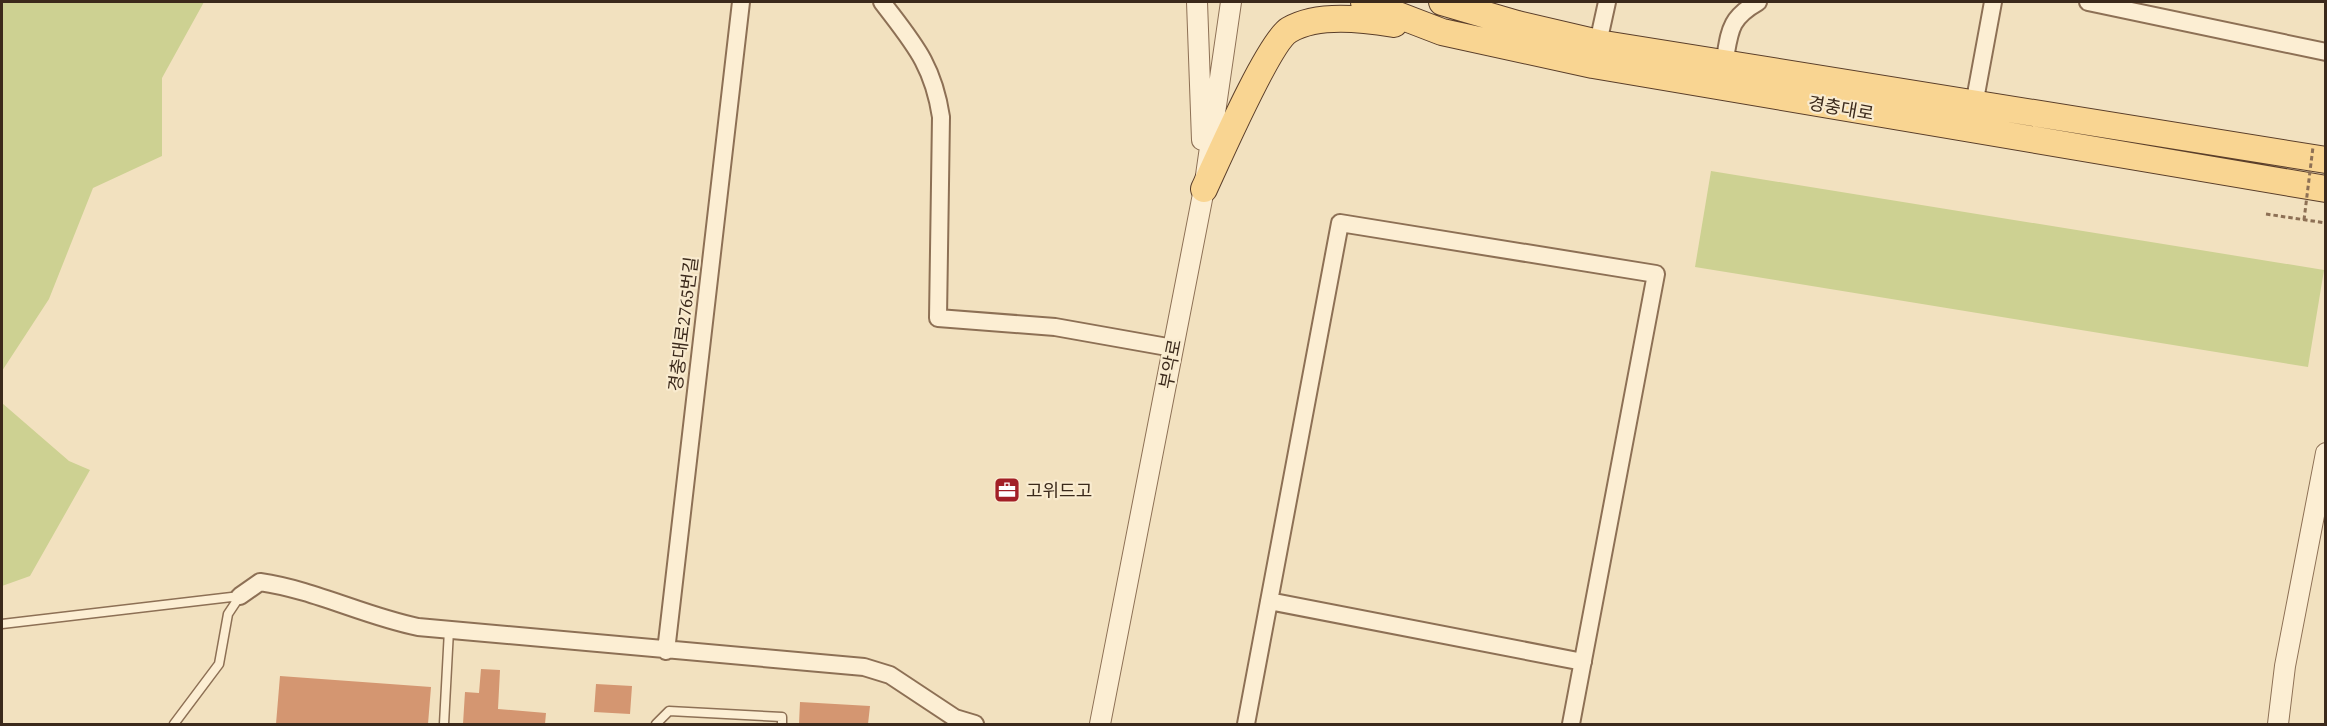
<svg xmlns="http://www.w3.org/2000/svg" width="2327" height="726" viewBox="0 0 2327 726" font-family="'Source Serif 4','Noto Sans KR',serif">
<rect width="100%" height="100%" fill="#f2e1bf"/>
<path fill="#cdd192" d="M 2,2 L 204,2 L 162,78 L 162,156 L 93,188 L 49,299 L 2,371 Z
M 1711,171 L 2324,270 L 2308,367 L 1695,267 Z
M 2,403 L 69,461 L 90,470 L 30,576 L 2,586 Z"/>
<path fill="#d49671" d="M 481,669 L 500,670 L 498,709 L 546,713 L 545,724 L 463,724 L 465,692 L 479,693 Z
M 280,676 L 431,687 L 428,724 L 276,724 Z
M 596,684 L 632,686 L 630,714 L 594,712 Z
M 800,702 L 870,706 L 868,724 L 799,724 Z"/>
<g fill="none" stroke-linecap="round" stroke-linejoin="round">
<defs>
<path id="service" d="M 2,624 L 240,596
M 174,724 L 219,664 L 228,614 L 240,596
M 444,724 L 449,630
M 656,724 L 669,711 L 782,717 L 782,724"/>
<path id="minor" d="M 882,2 C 913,43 933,64 941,117 L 938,318 L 1055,327 L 1173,348
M 2088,2 L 2326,52
M 1598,43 L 1607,2
M 1724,64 C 1730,32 1728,19 1758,2
M 1974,105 L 1993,2
M 240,596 L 260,582 C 315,590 364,616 418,627 L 864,667 L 890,675 L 955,718 L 975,724
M 1269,601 L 1583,662
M 666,651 L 741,2
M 1246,724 L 1340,223 L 1656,274 L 1571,724"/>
<path id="tertiary" d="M 1197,2 L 1202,140
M 1100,724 L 1204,189 L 1231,2
M 2278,724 L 2285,666 L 2326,453"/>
<path id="primary" d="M 1364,2 L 1442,32 L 1593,65 L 2326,189
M 1442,2 L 1517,24 L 1598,43 L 2326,160
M 1204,189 C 1217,161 1269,42 1289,30 C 1318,13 1363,19 1394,24"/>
</defs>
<use href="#service" stroke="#8d7055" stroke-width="11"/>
<use href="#minor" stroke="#8d7055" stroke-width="20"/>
<use href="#tertiary" stroke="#8d7055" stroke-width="22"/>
<use href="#primary" stroke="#5a3e2a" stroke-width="28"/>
<path stroke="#8d7055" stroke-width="3" stroke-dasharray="4.5 3" stroke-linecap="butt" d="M 2266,214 L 2326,223"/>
<use href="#service" stroke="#fceed3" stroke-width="8"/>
<use href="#minor" stroke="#fceed3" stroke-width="16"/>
<use href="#tertiary" stroke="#fceed3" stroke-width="20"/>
<use href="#primary" stroke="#f9d592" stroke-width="26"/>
<path stroke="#8d7055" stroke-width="3" stroke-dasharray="4.5 3" stroke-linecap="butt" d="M 2304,220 L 2313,147"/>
</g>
<defs>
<symbol id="office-square" viewBox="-11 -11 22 22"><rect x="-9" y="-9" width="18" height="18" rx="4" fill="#a21f26" stroke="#f9ebcf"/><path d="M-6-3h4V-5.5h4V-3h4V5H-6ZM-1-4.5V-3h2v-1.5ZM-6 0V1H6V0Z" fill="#fff"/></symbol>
</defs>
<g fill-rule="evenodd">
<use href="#office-square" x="992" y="475" width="30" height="30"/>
</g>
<g text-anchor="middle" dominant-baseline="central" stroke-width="4.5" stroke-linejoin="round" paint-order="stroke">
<g font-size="18" fill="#3b291b" stroke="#f9ebcf">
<text transform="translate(1841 108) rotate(10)">경충대로</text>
<text transform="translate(683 324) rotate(-83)">경충대로2765번길</text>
<text transform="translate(1170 364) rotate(-79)">부악로</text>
</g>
<g font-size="18" fill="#3b291b" stroke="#f9ebcf" text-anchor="start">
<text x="1026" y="490">고위드고</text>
</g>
</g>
<rect width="2327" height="726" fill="none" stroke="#3b291b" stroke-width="6"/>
</svg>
